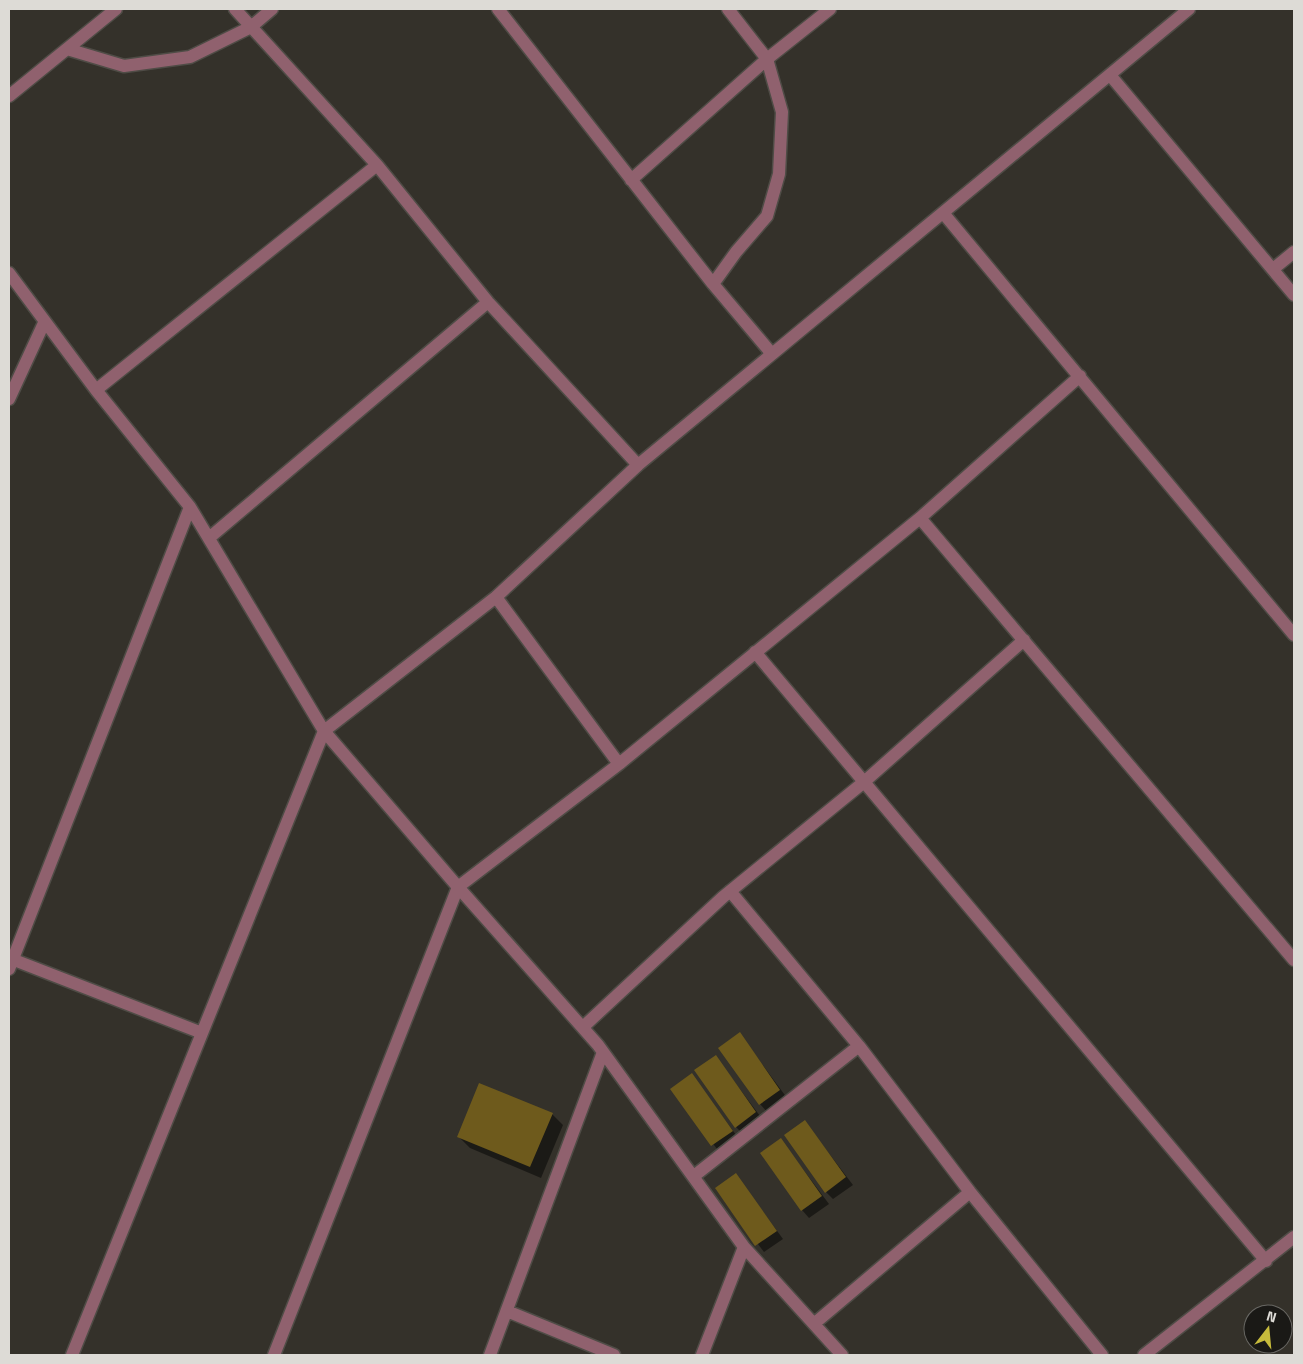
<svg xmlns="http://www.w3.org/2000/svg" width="1303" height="1364" viewBox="0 0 1303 1364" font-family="'Titillium Web',sans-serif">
<rect width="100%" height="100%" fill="#34312a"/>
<path fill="#0007" d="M 740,1034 L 787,1098 L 767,1112 L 760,1104 Z
M 715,1056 L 763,1120 L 743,1134 L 736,1127 Z
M 692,1075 L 739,1139 L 720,1153 L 672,1089 Z
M 552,1114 L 563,1125 L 541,1178 L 470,1148 L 459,1137 Z
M 805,1122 L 853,1185 L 833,1199 L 826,1192 Z
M 781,1140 L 829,1204 L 809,1218 L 802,1210 Z
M 736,1175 L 783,1239 L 764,1252 L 716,1189 Z"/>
<path fill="#6e5a1c" d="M 740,1032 L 780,1090 L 759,1105 L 718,1048 Z
M 716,1055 L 756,1112 L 735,1128 L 694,1070 Z
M 692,1073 L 733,1131 L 711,1146 L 670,1089 Z
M 479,1083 L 553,1113 L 530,1167 L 457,1137 Z
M 805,1120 L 846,1177 L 825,1193 L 784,1135 Z
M 781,1138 L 822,1196 L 801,1211 L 760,1153 Z
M 736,1173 L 777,1231 L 755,1246 L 715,1188 Z"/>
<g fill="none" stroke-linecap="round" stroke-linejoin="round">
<defs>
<path id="minor" d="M 235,9 L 377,165 L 488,302 L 638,465
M 498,9 L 713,284 L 772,354
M 67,49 L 124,66 L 190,57 L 251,27 L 272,9
M 1110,75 L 1294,295
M 9,96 L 116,9
M 631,180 L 767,59 L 830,9
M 944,214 L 1294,635
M 1273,269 L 1294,252
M 9,273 L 96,390 L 190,507 L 324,731 L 458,887 L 598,1045 L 744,1247 L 842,1355
M 713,284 L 736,252 L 767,216 L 779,174 L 782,112 L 767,59 L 728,9
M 96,390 L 377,165
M 9,399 L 44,323
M 920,518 L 1294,960
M 209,538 L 488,302
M 496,597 L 619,764
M 755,652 L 1266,1261
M 730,891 L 859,1046 L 970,1192 L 1102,1355
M 9,958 L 202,1033
M 9,969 L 190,507
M 583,1027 L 723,897 L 864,782 L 1024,640
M 694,1176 L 859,1046
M 507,1311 L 614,1355
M 815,1323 L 970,1192
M 72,1355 L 324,731 L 496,597 L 638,465 L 1189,9
M 274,1355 L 458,887 L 619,764 L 920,518 L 1080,376
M 490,1355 L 603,1052
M 702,1355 L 744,1247
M 1144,1355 L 1294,1237"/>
</defs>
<use href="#minor" stroke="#4f4c46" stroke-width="15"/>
<use href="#minor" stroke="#90616e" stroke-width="12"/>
</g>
<rect width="1303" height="1364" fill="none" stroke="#dddbd6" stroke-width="20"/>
<g transform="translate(1268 1329) rotate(16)"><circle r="24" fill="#1a1916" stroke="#686763"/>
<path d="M0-4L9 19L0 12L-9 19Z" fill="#c7bb3c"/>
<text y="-8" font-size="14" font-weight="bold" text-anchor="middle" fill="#dddbd6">N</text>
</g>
</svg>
